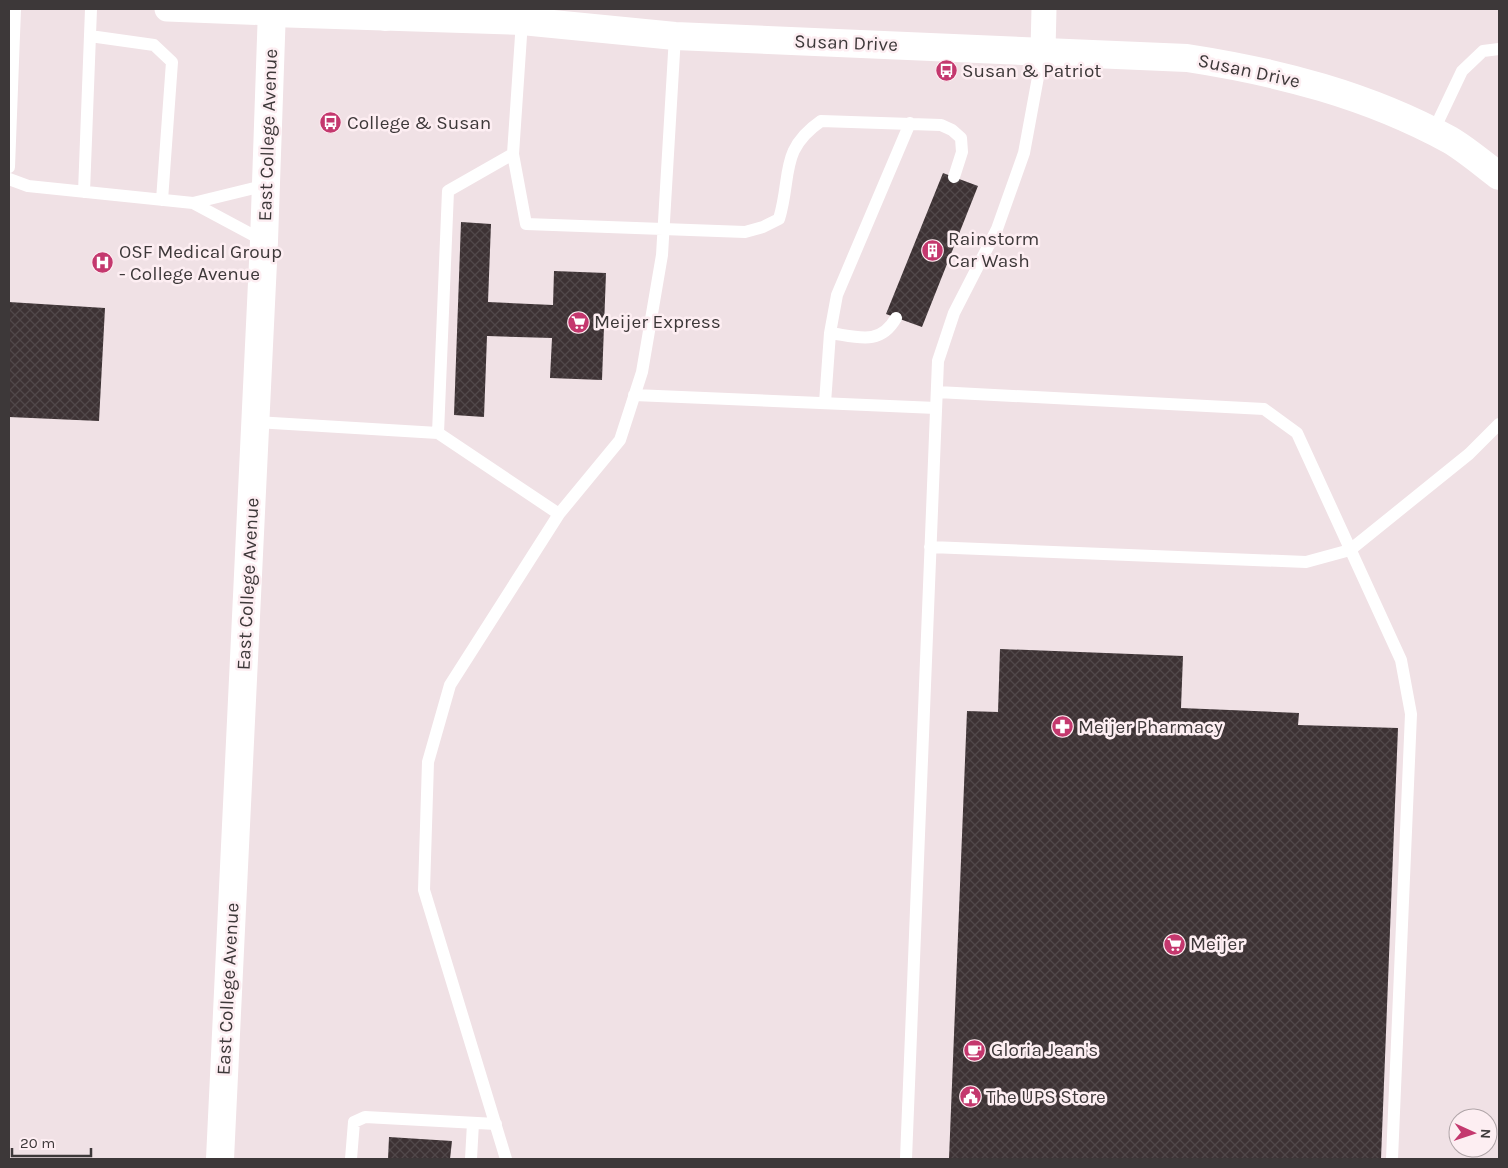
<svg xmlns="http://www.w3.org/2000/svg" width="1508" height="1168" viewBox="0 0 1508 1168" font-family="Karla,sans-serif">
<defs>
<pattern id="building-cross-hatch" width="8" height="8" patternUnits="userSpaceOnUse" patternTransform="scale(1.25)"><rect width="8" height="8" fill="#3d3234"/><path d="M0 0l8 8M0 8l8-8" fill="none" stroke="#51484a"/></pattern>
</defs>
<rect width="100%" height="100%" fill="#f0e1e5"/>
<path fill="url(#building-cross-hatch)" d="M 943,173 L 978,186 L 922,327 L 886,314 Z
M 461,222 L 491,224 L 488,302 L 553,305 L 554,271 L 606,273 L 602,380 L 550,378 L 552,338 L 487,336 L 484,417 L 454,415 Z
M 9,302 L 105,308 L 99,421 L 9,417 Z
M 1000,649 L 1183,656 L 1181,708 L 1299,713 L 1298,725 L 1398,728 L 1381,1159 L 949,1159 L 967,711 L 998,712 Z
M 389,1137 L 452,1141 L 450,1159 L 388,1159 Z"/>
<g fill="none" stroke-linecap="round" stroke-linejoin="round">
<path stroke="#fff" stroke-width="12" d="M 522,21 L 513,154 L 526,224 L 745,232 L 763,227 L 779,219 C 792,176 779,150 821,121 L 941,125 L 952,130 L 961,138 L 962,152 L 954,177
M 90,36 L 154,45 L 172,62 L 162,200
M 1433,132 L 1462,71 L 1483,51 L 1499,49
M 9,167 L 15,9
M 9,179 L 28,186 L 193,203 L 267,185
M 84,192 L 91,9
M 193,203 L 264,241
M 830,333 C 858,337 880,346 896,318
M 937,392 L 1264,409 L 1297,433 L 1401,660 L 1411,714 L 1392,1159
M 634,395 L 936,408
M 825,403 L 830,333 L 837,295 L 910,123
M 256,422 L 438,433 L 559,514
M 438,433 L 448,191 L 513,154
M 930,547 L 1306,562 L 1350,550 L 1469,454 L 1499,424
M 351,1159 L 354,1122 L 365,1117 L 496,1124
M 471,1159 L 473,1123
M 506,1159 L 424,890 L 428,762 L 450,685 L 559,514 L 620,440 L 642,372 L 662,255 L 675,36
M 906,1159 L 938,361 L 954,313 L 997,229 L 1024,153 L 1043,50"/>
<path stroke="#fff" stroke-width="25" d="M 167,9 L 272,13
M 1043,50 L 1044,9"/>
<path stroke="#fff" stroke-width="28" d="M 272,13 L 522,21 L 675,36 L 1187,58 C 1278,72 1368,95 1450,140 C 1467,150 1483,164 1499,176"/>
<path stroke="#fff" stroke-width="28" d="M 374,9 L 385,17
M 220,1159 L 264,241 L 272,9"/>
</g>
<defs>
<symbol id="bus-disc" viewBox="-11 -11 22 22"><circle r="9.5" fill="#c4386e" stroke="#fdeef2"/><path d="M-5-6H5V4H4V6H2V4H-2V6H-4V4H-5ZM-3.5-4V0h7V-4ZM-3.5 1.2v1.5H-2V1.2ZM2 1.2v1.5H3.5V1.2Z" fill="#fff"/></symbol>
<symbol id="building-disc" viewBox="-11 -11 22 22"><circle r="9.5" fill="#c4386e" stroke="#fdeef2"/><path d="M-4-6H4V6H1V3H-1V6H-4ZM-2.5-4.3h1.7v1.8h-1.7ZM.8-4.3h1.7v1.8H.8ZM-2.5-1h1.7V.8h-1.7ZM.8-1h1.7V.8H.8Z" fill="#fff"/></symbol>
<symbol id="hospital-disc" viewBox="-11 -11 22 22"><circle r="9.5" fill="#c4386e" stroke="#fdeef2"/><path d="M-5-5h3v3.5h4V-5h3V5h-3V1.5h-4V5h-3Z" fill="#fff"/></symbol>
<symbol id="supermarket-disc" viewBox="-11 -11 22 22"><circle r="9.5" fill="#c4386e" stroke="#fdeef2"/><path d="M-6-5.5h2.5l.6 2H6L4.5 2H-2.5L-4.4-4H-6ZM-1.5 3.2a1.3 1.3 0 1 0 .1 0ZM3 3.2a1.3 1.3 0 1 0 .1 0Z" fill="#fff"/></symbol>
<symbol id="pharmacy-disc" viewBox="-11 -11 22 22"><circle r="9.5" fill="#c4386e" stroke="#fdeef2"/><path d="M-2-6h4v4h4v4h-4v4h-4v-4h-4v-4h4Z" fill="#fff"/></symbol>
<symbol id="cafe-disc" viewBox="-11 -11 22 22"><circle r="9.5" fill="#c4386e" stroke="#fdeef2"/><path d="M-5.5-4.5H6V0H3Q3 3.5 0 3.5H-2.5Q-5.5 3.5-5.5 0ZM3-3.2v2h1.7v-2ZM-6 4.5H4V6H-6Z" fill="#fff"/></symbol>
<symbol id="civic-disc" viewBox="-11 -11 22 22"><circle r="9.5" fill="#c4386e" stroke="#fdeef2"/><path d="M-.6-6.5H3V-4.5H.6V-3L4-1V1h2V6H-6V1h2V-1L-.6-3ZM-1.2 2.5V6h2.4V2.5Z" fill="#fff"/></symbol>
</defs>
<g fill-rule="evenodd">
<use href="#bus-disc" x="934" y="58" width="25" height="25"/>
<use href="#bus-disc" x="318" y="110" width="25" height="25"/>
<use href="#building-disc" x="920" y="238" width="25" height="25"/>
<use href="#hospital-disc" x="90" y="250" width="25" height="25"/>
<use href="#supermarket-disc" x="566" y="310" width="25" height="25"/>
<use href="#pharmacy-disc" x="1050" y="714" width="25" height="25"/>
<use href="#supermarket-disc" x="1162" y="932" width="25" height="25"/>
<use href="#cafe-disc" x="962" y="1038" width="25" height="25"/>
<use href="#civic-disc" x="958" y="1084" width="25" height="25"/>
</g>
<g text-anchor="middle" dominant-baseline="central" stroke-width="5" stroke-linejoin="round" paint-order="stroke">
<g font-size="19" fill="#3d3839" stroke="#fdeef2">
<text transform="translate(846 43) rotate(2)">Susan Drive</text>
<text transform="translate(1249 71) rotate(12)">Susan Drive</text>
<text transform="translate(268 135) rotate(-88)">East College Avenue</text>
<text transform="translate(248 584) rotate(-87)">East College Avenue</text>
<text transform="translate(228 989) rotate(-87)">East College Avenue</text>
</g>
<g font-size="19" fill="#3d3839" stroke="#fdeef2" text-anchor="start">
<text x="962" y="71">Susan &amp; Patriot</text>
<text x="347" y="123">College &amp; Susan</text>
<text x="948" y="239">Rainstorm<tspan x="948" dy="22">Car Wash</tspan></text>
<text x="119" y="252">OSF Medical Group<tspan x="119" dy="22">- College Avenue</tspan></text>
<text x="594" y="322">Meijer Express</text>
<text x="1078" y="727">Meijer Pharmacy</text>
<text x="1190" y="944">Meijer</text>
<text x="991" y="1050">Gloria Jean's</text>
<text x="986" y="1097">The UPS Store</text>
</g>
</g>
<rect width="1508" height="1168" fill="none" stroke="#3d3839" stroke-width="20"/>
<g transform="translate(1473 1133) rotate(93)"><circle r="24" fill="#fdeef2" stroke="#b0a5a8"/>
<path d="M0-4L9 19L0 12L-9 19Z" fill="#c4386e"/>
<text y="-8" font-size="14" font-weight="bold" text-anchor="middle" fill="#3d3839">N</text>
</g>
<path d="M12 1148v8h79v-8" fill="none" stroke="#3d3839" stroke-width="2.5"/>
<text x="20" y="1148" font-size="15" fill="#3d3839" stroke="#fdeef2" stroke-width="4" paint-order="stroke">20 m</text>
</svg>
